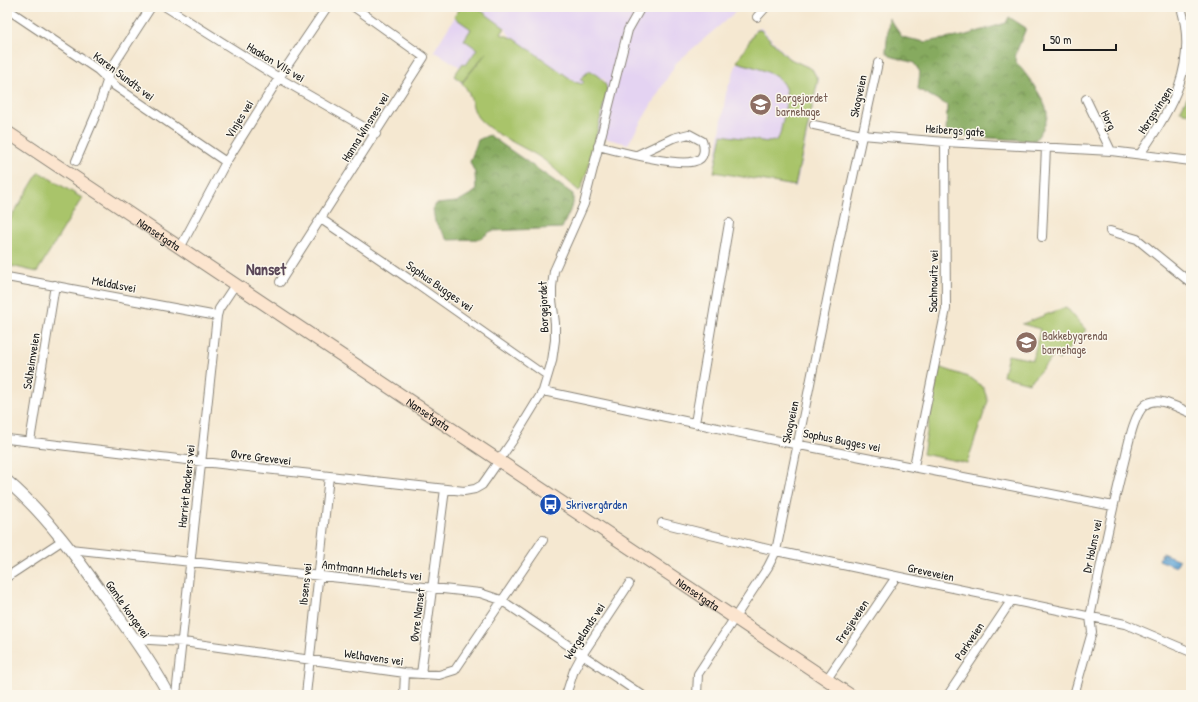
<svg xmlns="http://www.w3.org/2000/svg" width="1198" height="702" viewBox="0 0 1198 702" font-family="'Patrick Hand',sans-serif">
<defs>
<pattern id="forest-crowns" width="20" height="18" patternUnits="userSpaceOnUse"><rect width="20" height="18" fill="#86aa5e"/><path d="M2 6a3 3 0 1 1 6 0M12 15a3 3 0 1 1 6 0" fill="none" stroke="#6d8a4d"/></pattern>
<pattern id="water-ripples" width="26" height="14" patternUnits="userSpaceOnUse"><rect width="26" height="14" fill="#61a5d6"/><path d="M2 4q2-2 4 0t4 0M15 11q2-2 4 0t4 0" fill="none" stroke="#4f86ad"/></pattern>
</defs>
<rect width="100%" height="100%" fill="#fbf7ec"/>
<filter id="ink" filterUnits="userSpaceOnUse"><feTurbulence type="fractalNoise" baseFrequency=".025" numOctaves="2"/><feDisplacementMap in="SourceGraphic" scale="8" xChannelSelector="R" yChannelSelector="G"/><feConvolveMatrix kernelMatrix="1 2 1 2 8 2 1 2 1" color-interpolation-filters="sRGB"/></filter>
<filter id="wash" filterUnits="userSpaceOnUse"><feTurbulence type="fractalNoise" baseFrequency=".012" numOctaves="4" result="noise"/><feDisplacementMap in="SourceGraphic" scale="16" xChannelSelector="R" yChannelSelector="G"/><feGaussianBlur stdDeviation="0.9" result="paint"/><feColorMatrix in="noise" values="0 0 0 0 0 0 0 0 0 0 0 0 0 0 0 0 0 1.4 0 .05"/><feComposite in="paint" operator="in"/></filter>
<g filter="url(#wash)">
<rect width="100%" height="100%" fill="#f5e8d1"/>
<path fill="#e4d3f2" d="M 461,7 L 477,7 L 493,19 L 478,7 L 739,7 L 740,8 L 676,63 L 628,144 L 596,136 L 607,91 L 607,87 L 604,79 L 590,76 L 584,87 L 579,86 L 516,43 L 507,32 L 506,28 L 462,83 L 454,77 L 460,67 L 434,51 Z
M 756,28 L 761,28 L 790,59 L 812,68 L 819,80 L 796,187 L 714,171 L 726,93 L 736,66 Z"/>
<path fill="#a9c46a" stroke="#627043" d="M 461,7 L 476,7 L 505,28 L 501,34 L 515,39 L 575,82 L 582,84 L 584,82 L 580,79 L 589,71 C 597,74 607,82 607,91 L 589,166 L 581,189 L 579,191 C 567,181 556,169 544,160 C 524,146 499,138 481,121 C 470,111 474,95 462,83 L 487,52 L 462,82 L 454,76 L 463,63 L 466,65 L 477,49 L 464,40 L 471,29 L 454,17 Z
M 756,30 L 761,30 L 788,58 L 812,69 L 818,80 L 795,186 L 714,172 L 722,135 L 768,142 C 775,141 778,141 780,134 C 782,124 788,100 786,91 C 782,72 752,67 737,62 Z
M 1191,90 L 1191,114 L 1183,113 L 1183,111 L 1180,111 Z
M 39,172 L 82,198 L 37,272 L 7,265 L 7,224 Z
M 1066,307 L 1086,330 L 1059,360 L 1054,356 L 1029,383 L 1003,376 L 1008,355 L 1033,360 L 1040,329 L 1022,324 Z
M 939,367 L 971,378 L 983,387 L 988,401 L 967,463 L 923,454 Z"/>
<path fill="url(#forest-crowns)" stroke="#51633d" d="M 1009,17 L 1026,28 L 1016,53 L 1015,61 C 1024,71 1049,103 1047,116 C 1046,126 1040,133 1035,141 L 946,135 L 947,105 L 918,89 L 920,72 L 914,63 L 890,56 L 886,51 L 889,18 L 902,37 L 925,42 L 963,36 L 1006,23 Z
M 489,135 L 573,194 L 573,204 L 562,228 L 491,231 L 480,239 L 448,240 L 435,222 L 433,209 L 436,204 L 457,202 L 476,191 L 475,173 L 470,162 L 478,140 Z"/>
<path fill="url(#water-ripples)" stroke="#3e6079" d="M 1162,553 L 1179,560 L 1176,567 L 1159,560 Z"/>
</g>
<g filter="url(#ink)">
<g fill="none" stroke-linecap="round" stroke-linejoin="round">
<defs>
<path id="pedestrian" d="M 409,279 L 544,374"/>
<path id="minor" d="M 166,7 L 279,78 L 376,134
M 7,9 L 98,70 L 115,86 L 226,162
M 757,17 L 766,7
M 1086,99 L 1111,151
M 814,125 L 862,135 L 945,142 L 1111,151 L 1191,161
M 598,146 C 617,151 679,167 695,161 C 705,159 705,148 702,141 L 689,134 L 673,138 L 637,155
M 1140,154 C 1172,109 1198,65 1181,7
M 76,161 L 97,112 L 111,69 L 151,7
M 321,219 L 409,279
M 1110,231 L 1137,239 L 1191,283
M 1042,237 L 1046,147
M 180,248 L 226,162 L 279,78 L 327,7
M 7,277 L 217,316
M 280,282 L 424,57 L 354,7
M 543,391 L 779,441 L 1113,506
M 695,423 L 729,223
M 7,439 L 221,464 L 464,491 L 475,489 L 482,485 L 487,478 L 513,440 L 543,391 L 552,361 L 555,340 L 555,323 L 552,300 L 552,287 L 554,271 L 584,204 L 628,30 L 641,7
M 30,441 L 55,285
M 914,466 L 946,309 L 945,142
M 662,523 L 776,551 L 1125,624 L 1191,652
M 70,549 L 480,593 L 501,600 L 642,695
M 7,577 L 63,540
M 134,639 L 183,642 L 405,673 L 439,675 L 455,670 L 543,540
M 421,674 L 445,489
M 827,679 L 896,577
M 176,695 L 217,316 L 219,309 L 235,285
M 306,695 L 329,476
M 404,695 L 405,673
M 566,695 L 574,670 L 582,655 L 629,584
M 697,695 L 698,674 L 768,567 L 776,551 L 839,241 L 878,63
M 948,695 L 1011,601
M 1074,695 L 1092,632 L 1090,617 C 1101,565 1111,513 1124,462 C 1128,447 1133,415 1145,405 C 1158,395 1178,408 1191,413"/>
<path id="tertiary" d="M 7,481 C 48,516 80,562 111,606 C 131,635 153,664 169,695"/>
<g id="secondary">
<path id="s1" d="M 7,132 L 850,695"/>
</g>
</defs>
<use href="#pedestrian" stroke="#888276" stroke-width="8"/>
<use href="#minor" stroke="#888276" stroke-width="10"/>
<use href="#tertiary" stroke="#888276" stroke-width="13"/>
<use href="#secondary" stroke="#888276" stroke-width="14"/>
<use href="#pedestrian" stroke="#fff" stroke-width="6"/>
<use href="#minor" stroke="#fff" stroke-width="8"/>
<use href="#tertiary" stroke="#fff" stroke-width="11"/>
<use href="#secondary" stroke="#fce5cf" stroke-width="12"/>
</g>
</g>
<defs>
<symbol id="school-disc" viewBox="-11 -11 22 22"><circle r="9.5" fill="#8d6e63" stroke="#fbf7ec"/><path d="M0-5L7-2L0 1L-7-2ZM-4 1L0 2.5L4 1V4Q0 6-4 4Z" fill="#fff"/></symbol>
<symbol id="bus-disc" viewBox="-11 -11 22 22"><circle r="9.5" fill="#1a4fb4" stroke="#fbf7ec"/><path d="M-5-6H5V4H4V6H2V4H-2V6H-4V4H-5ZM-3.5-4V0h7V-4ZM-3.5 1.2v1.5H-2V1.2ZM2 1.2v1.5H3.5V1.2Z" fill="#fff"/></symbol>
</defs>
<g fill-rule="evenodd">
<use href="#school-disc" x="748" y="92" width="25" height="25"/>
<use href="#school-disc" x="1014" y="330" width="25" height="25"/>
<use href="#bus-disc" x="538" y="492" width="25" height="25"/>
</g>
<g text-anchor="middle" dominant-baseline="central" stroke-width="3" stroke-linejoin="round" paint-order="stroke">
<g font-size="12" fill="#1c1c1c" stroke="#fbf7ec">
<text transform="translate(276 62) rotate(31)">Haakon VIIs vei</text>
<text transform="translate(124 76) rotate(37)">Karen Sundts vei</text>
<text transform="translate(858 96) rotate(-78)">Skogveien</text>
<text transform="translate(1155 110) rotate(-57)">Horgsvingen</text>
<text transform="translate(239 119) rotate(-58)">Vinjes vei</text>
<text transform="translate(1109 120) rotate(64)">Horg</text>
<text transform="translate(365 127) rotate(-58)">Hanna Winsnes vei</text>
<text transform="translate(955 130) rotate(4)">Heibergs gate</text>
<text stroke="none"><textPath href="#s1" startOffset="183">Nansetgata</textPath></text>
<text transform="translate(933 281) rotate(-89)">Sachnowitz vei</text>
<text transform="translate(114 284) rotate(11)">Meldalsvei</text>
<text transform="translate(440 286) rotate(35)">Sophus Bugges vei</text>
<text transform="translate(543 307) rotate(-92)">Borgejordet</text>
<text transform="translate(31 361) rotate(-81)">Solheimveien</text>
<text stroke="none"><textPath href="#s1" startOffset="507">Nansetgata</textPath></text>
<text transform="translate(790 422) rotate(-78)">Skogveien</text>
<text transform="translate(842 440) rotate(11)">Sophus Bugges vei</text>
<text transform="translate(261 457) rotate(7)">Øvre Grevevei</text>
<text transform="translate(186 486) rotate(-84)">Harriet Backers vei</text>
<text transform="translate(1092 546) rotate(-78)">Dr Holms vei</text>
<text transform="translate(372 570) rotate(7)">Amtmann Michelets vei</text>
<text transform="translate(931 572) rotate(12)">Greveveien</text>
<text transform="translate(305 584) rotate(-84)">Ibsens vei</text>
<text stroke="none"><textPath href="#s1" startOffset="831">Nansetgata</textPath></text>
<text transform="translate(128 609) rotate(55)">Gamle kongevei</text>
<text transform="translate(417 615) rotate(-83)">Øvre Nanset</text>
<text transform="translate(852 621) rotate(-56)">Fresjeveien</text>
<text transform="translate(584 631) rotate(-57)">Wergelands vei</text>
<text transform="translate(969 641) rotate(-56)">Parkveien</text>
<text transform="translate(374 657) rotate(8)">Welhavens vei</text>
</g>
<g font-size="12" fill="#785e54" stroke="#fbf7ec" text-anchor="start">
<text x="776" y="97">Borgejordet<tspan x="776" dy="14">barnehage</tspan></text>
<text x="1042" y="335">Bakkebygrenda<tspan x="1042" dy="14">barnehage</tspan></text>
</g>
<g font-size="12" fill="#164399" stroke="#fbf7ec" text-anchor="start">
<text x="566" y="504">Skrivergården</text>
</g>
<g font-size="16" font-weight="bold" fill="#5a4758" stroke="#fbf7ec">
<text x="266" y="269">Nanset</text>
</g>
</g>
<rect width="1198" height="702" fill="none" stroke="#fbf7ec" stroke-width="24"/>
<path d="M1044 44v6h72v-6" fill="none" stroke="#1c1c1c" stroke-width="2"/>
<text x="1050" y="44" font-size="12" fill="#1c1c1c" stroke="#fbf7ec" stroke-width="3" paint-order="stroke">50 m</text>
</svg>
